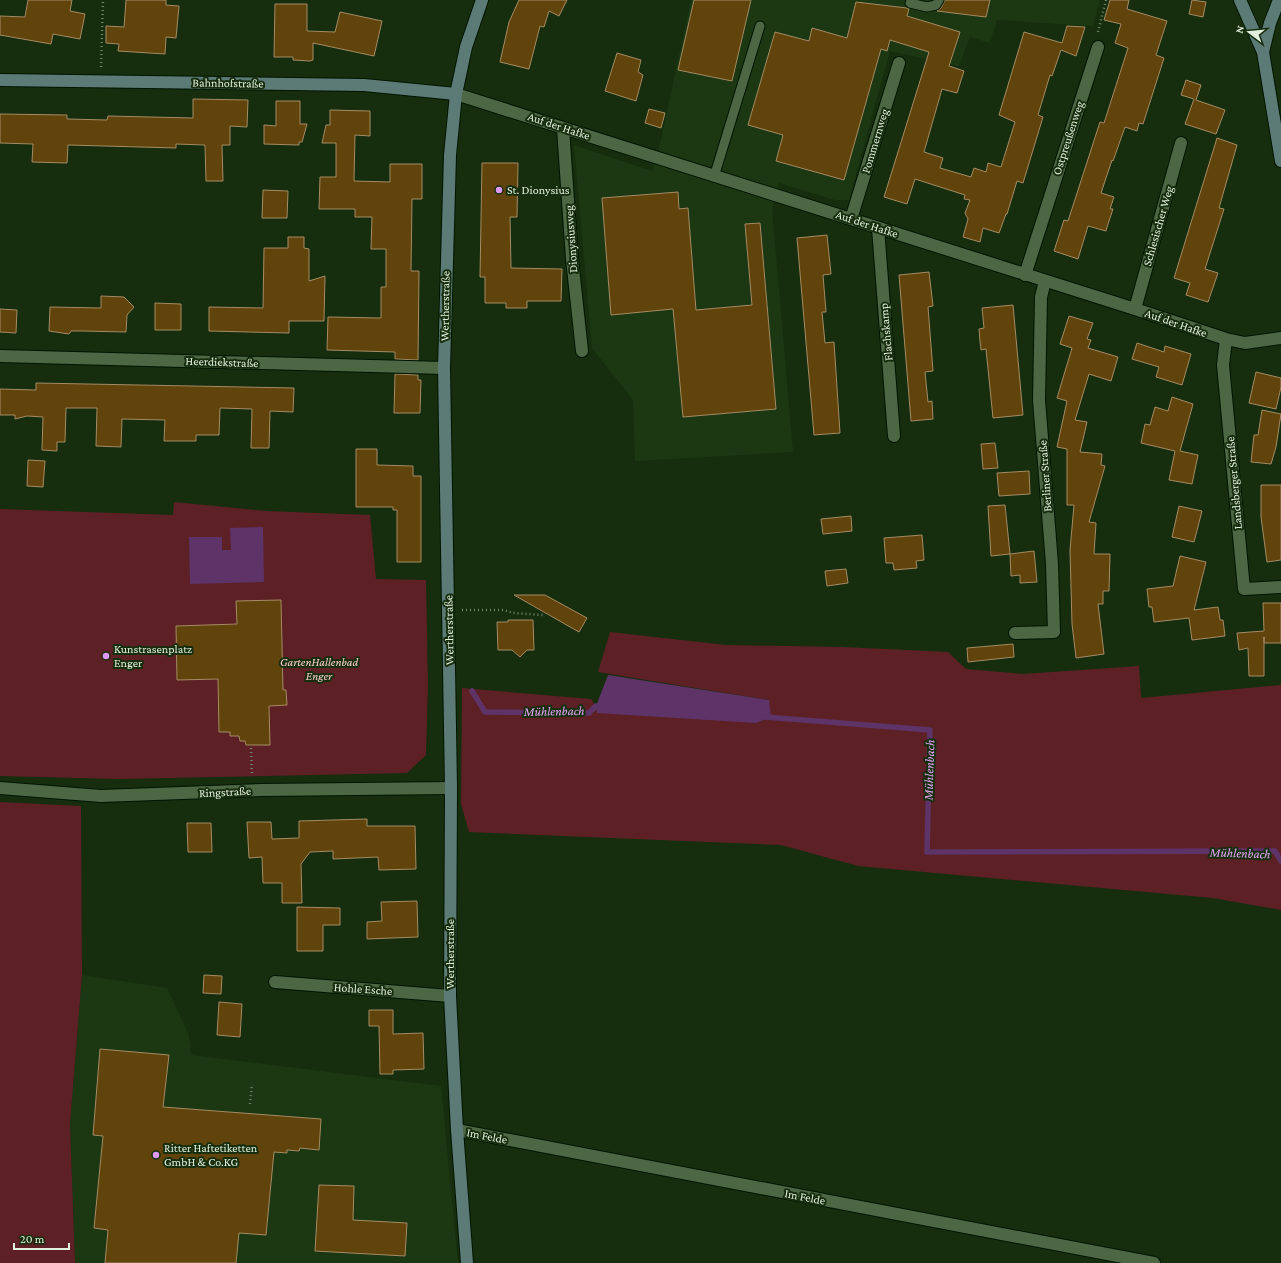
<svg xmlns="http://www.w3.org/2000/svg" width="1281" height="1263" viewBox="0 0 1281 1263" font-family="'Crimson Pro',serif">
<rect width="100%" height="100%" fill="#162e0e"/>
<path fill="#1b3812" d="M 691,0 L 1100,0 L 1093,26 L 997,20 L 990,43 L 970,37 L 959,66 L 890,51 L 849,200 L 835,200 L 779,183 L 772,209 L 793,452 L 635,461 L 633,400 L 592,348 L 574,145 L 652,171 L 659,149 Z
M 82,975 L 167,988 L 189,1035 L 191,1055 L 441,1086 L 458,1263 L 75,1263 L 70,1124 Z"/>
<path fill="#5d2025" d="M 174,502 L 266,511 L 370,515 L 376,579 L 426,580 L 428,685 L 426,755 L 407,773 L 118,779 L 0,776 L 0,509 L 173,515 Z
M 610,632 L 726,645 L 843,647 L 948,652 L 966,669 L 1023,674 L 1139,666 L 1141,698 L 1281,685 L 1281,910 L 1213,898 L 858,866 L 781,845 L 469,832 L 461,804 L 462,688 L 591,699 L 596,706 L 597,713 L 769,700 L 598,672 Z
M 0,802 L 81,806 L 82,975 L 70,1124 L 75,1263 L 0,1263 Z"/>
<path fill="#5d3368" d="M 263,527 L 264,582 L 190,584 L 189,537 L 222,537 L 222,550 L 231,550 L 230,528 Z
M 608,675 L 769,700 L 771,717 L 756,723 L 597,713 L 596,706 Z"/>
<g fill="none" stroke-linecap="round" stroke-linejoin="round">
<path stroke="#5d3368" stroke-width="5.5" d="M 472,691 L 485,712 L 589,713 L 596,706 L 603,706
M 765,717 L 930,730 L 927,852 L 1275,851 L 1281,861"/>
</g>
<path fill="#61440c" stroke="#a48b64" d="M 28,0 L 72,0 L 70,11 L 85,14 L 80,39 L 53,34 L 51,44 L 0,35 L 0,16 L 25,17 Z
M 126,0 L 166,0 L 166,5 L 179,6 L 176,38 L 166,37 L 165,54 L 118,51 L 119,44 L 106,43 L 106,26 L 124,27 Z
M 519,0 L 567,0 L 559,16 L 549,11 L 544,27 L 540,26 L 529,69 L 500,62 L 509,22 Z
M 694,0 L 751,0 L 732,81 L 678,70 Z
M 945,0 L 990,0 L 986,17 L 937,11 L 941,8 Z
M 1110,0 L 1129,0 L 1127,9 L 1167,21 L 1156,55 L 1164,58 L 1143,124 L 1139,123 L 1137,131 L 1125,127 L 1113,161 L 1112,160 L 1101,193 L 1114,197 L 1110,209 L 1113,209 L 1107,227 L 1106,231 L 1088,226 L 1078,259 L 1054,251 L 1064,220 L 1068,221 L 1100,122 L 1104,123 L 1128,48 L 1115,43 L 1121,24 L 1104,20 Z
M 1192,0 L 1206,2 L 1203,17 L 1189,14 Z
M 856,2 L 907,8 L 909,9 L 907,16 L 960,32 L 949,66 L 964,71 L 957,93 L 942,89 L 924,152 L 943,158 L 940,168 L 971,177 L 974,168 L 986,172 L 988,163 L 1001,167 L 1015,122 L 999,115 L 1024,32 L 1062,43 L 1067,26 L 1085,27 L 1076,56 L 1061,50 L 1052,76 L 1050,75 L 1038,115 L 1043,117 L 1023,183 L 1017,181 L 1007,214 L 1006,214 L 999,233 L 983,228 L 980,242 L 963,237 L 968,219 L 965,213 L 970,200 L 964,199 L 965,195 L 915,179 L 907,204 L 884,197 L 929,52 L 890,40 L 887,51 L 881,49 L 844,180 L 776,161 L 783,135 L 748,125 L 775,32 L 809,41 L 812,28 L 847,38 Z
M 275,4 L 307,4 L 307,31 L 335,32 L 340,12 L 382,21 L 374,56 L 313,43 L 313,60 L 310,61 L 293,60 L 293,57 L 274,57 Z
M 617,53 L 641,60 L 638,72 L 643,75 L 636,101 L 605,91 Z
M 1186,80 L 1201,85 L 1196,100 L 1225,110 L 1216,134 L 1185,124 L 1194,99 L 1181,95 Z
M 193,99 L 248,100 L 247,127 L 230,126 L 230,145 L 222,145 L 223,181 L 206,181 L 205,145 L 176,144 L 176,148 L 68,145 L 67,163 L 32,162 L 33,144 L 0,143 L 0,114 L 67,115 L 67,119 L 107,120 L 108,116 L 193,118 Z
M 276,101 L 300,101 L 300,124 L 307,124 L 302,142 L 299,142 L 299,145 L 264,144 L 264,125 L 276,126 Z
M 649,109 L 665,113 L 661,128 L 645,123 Z
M 330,110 L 370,111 L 370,136 L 355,135 L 354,181 L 390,182 L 390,164 L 422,164 L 422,199 L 412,199 L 411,271 L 419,271 L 418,360 L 395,359 L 395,352 L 327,350 L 328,317 L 381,318 L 381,287 L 386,287 L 386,249 L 371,249 L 372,217 L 355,217 L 355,209 L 319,209 L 320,177 L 336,177 L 336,143 L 322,143 L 326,125 L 330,125 Z
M 1217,138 L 1237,145 L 1219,208 L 1224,209 L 1205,269 L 1218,273 L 1208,302 L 1186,295 L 1190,283 L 1174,278 Z
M 482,163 L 518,163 L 517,217 L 510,217 L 511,268 L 562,269 L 561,301 L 527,301 L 527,308 L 506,308 L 506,303 L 485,303 L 485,277 L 480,277 Z
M 263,190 L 288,191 L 287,218 L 262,218 Z
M 678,192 L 679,209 L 688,208 L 696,310 L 752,305 L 745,224 L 760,223 L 776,409 L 683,417 L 673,309 L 611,315 L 602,198 Z
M 827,235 L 831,274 L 823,275 L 826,312 L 822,312 L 825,343 L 834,342 L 840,433 L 814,435 L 797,238 Z
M 288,237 L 304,237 L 304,248 L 309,249 L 309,281 L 325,276 L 324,321 L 289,321 L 289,333 L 209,331 L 209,307 L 263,308 L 264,248 L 288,248 Z
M 929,272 L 933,306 L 928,307 L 933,371 L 925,372 L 928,402 L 932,401 L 933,419 L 911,421 L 899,275 Z
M 101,296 L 124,297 L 134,307 L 127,315 L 126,332 L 82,331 L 71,331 L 69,334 L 49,331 L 50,307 L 101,308 Z
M 155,303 L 181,304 L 181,330 L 155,330 Z
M 1013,305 L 1023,415 L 993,418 L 986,349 L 981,350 L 980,341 L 979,329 L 984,328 L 982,308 Z
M 0,309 L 17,310 L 16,333 L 0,332 Z
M 1069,316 L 1093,323 L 1087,339 L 1091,340 L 1088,348 L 1118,357 L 1111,381 L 1089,374 L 1075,420 L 1087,422 L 1080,452 L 1102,454 L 1101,465 L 1105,466 L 1089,522 L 1096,523 L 1094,554 L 1110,554 L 1109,591 L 1103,591 L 1103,604 L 1098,604 L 1104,654 L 1076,658 L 1072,624 L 1070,550 L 1074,505 L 1067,505 L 1067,449 L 1057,447 L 1067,401 L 1057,398 L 1072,348 L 1060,344 Z
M 1137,343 L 1164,352 L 1165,346 L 1191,354 L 1182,385 L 1156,377 L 1159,367 L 1132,359 Z
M 1256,372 L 1281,378 L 1281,387 L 1276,409 L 1249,403 Z
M 395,374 L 418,375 L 418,380 L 421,380 L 420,413 L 394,413 Z
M 36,383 L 294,388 L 293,412 L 270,411 L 269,448 L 251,448 L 252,409 L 220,408 L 219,435 L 196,435 L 196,441 L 164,441 L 165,420 L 122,419 L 121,447 L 96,446 L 97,408 L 66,408 L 65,442 L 57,442 L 57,451 L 42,450 L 43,417 L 27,416 L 15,419 L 15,415 L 0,415 L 0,389 L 36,390 Z
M 1172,397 L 1193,404 L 1180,451 L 1198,455 L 1192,484 L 1169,480 L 1175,451 L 1141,443 L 1145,424 L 1150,425 L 1155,407 L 1168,411 Z
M 1262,410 L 1281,414 L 1276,447 L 1271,464 L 1251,462 L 1254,435 L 1258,435 Z
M 995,443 L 998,468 L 983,469 L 981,444 Z
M 356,449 L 377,449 L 377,465 L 413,466 L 413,476 L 421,476 L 421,562 L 397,562 L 397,510 L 393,510 L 393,507 L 356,507 Z
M 28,460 L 45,461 L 43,487 L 27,486 Z
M 1029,471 L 1030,494 L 999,496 L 997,473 Z
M 1261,485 L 1281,485 L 1281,560 L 1267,562 L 1261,517 Z
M 1005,505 L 1010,554 L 1034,551 L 1037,582 L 1020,583 L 1020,575 L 1011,576 L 1010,554 L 991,556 L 988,506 Z
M 1179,506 L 1202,511 L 1194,542 L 1172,537 Z
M 851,516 L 852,531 L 823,534 L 821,519 Z
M 922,535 L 924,560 L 916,561 L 917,568 L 894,570 L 893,563 L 886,563 L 884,538 Z
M 1180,556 L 1206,562 L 1194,610 L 1218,607 L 1220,620 L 1223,620 L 1225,636 L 1192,640 L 1189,618 L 1154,622 L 1152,607 L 1149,607 L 1147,589 L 1173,586 Z
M 846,569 L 848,583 L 827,586 L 825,571 Z
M 514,595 L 545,595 L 587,618 L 579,632 Z
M 281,600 L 283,690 L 286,690 L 287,705 L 269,706 L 270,745 L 246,745 L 245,741 L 240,741 L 239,736 L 230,736 L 230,732 L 219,732 L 218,679 L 177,680 L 176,626 L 237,624 L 236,601 Z
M 1263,603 L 1281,603 L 1281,643 L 1264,643 L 1264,637 L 1264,676 L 1249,676 L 1248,648 L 1239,650 L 1237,633 L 1264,631 Z
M 508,620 L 533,620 L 534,650 L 527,650 L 520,657 L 512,650 L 498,650 L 497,622 L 508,622 Z
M 1013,644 L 1014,657 L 968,662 L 967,648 Z
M 367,819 L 367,826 L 415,826 L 416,869 L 379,870 L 378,857 L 333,859 L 333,851 L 310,852 L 301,864 L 302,903 L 282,903 L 282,883 L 263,883 L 262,857 L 249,858 L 247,822 L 271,822 L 272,839 L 299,838 L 299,821 Z
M 187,823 L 211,823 L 212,852 L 188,852 Z
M 417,901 L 418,937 L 367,939 L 367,922 L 382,921 L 381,902 Z
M 297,907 L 340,908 L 340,925 L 323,925 L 323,951 L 297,951 Z
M 204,975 L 222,976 L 221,994 L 203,993 Z
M 219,1002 L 242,1004 L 240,1037 L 217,1035 Z
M 369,1010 L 393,1010 L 393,1034 L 423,1033 L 424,1069 L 393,1070 L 393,1074 L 380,1074 L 379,1026 L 369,1026 Z
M 100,1049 L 169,1055 L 163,1107 L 321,1119 L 319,1150 L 300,1148 L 299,1151 L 287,1150 L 287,1153 L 274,1152 L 266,1235 L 239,1233 L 236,1263 L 105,1263 L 108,1230 L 94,1228 L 103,1136 L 93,1135 Z
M 319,1185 L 354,1186 L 353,1220 L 407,1223 L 405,1256 L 315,1251 Z"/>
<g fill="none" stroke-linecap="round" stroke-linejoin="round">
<defs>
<path id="lane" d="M 910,3 L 927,7 L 936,5 L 939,0
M 714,177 L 760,26"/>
<path id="street" d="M 456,94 L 1135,309 L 1226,339 L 1245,343 L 1281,338
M 563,128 L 572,259 L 582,351
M 851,219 L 899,63
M 878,228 L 894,436
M 1025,275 L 1098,47
M 1135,309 L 1181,143
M 1226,339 L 1223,365 L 1244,589 L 1281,587
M 0,356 L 444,368
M 1015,633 L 1054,632 L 1052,564 L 1039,400 L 1041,297 L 1045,281
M 0,788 L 101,796 L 261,790 L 451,788
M 275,982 L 450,996
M 457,1130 L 1154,1263"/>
<path id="secondary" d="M 1240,0 L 1263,52 L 1281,161
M 1263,52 L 1270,23 L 1279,0
M 0,80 L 364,85 L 456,94
M 467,1263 L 457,1130 L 450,996 L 451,788 L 444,368 L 450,155 L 456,94 L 466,47 L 482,0"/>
</defs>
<use href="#lane" stroke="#011500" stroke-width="11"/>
<use href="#street" stroke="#011500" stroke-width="14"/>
<use href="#secondary" stroke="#011500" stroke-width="14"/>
<path stroke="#71856a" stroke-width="2.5" stroke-dasharray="1 3" stroke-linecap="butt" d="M 1098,32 L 1106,0
M 101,67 L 103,0
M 462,610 L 504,610 L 513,613 L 543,615
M 251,748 L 252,776
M 250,1104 L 252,1084"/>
<use href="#lane" stroke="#4d6745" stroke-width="9"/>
<use href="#street" stroke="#4d6745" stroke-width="12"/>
<use href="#secondary" stroke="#5d7b76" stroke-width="12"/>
</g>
<g fill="#de98f2" stroke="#162e0e" stroke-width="1.5">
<circle cx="499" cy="190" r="4"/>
<circle cx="106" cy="656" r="4"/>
<circle cx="156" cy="1155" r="4"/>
</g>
<g text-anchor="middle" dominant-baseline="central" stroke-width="4" stroke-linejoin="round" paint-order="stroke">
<g font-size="12" fill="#e2f1dd" stroke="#162e0e">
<text transform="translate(228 83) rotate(1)">Bahnhofstraße</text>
<text transform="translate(559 126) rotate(18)">Auf der Hafke</text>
<text transform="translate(1068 138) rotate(-72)">Ostpreußenweg</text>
<text transform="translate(875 141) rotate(-73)">Pommernweg</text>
<text transform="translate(867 224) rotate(18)">Auf der Hafke</text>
<text transform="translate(1158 226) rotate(-74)">Schlesischer Weg</text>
<text transform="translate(571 239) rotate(-94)">Dionysiusweg</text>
<text transform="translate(445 306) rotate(-89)">Wertherstraße</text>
<text transform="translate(1176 323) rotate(19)">Auf der Hafke</text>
<text transform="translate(886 332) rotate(-95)">Flachskamp</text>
<text transform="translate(222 362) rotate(2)">Heerdiekstraße</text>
<text transform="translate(1045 476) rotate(-94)">Berliner Straße</text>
<text transform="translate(1234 483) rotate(-95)">Landsberger Straße</text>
<text transform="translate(449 630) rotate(-91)">Wertherstraße</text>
<text transform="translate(225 792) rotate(-3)">Ringstraße</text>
<text transform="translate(450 954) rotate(-90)">Wertherstraße</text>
<text transform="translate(363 989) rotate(4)">Hohle Esche</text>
<text transform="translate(487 1136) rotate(11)">Im Felde</text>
<text transform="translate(805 1197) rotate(11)">Im Felde</text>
</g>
<g font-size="12" fill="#e2f1dd" stroke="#162e0e" text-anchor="start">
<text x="507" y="190">St. Dionysius</text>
<text x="114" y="649">Kunstrasenplatz<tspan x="114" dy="14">Enger</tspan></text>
<text x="164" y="1148">Ritter Haftetiketten<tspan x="164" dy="14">GmbH &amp; Co.KG</tspan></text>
</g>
<g font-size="12" font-style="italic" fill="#fdd0d0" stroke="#162e0e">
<text x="319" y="662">GartenHallenbad<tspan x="319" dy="14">Enger</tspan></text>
</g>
<g font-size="13" font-style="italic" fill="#e6a7f8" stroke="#162e0e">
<text transform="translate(554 711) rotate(-1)">Mühlenbach</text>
<text transform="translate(929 770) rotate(-88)">Mühlenbach</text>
<text transform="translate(1240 853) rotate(2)">Mühlenbach</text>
</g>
</g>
<g transform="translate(1249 32) rotate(286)" stroke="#162e0e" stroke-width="3" paint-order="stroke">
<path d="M0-3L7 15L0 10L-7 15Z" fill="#e2f1dd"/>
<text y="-6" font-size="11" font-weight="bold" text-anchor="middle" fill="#e2f1dd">N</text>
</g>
<path d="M14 1243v6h55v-6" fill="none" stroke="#e2f1dd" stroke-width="2"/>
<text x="20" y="1243" font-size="12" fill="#e2f1dd" stroke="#162e0e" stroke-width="3" paint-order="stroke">20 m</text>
</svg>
